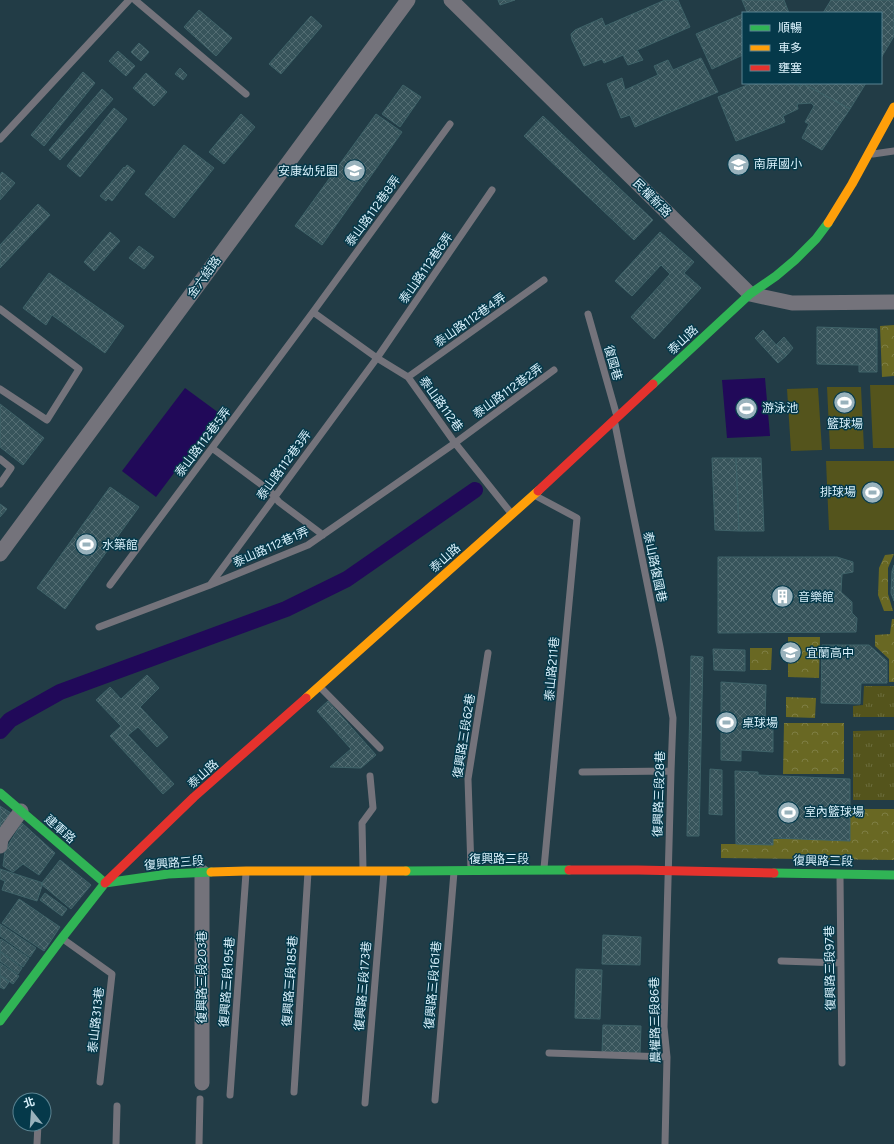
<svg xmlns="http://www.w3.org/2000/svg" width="894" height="1144" viewBox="0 0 894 1144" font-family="Figtree,'Noto Sans TC',sans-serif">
<defs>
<pattern id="grass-tufts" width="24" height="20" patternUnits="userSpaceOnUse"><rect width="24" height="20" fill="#54541c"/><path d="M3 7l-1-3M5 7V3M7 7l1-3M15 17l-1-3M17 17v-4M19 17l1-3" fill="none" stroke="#6c6d3e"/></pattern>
<pattern id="forest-crowns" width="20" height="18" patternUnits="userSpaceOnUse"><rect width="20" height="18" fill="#696823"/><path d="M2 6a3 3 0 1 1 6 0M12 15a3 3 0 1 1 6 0" fill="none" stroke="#7e7e44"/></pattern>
<pattern id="building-cross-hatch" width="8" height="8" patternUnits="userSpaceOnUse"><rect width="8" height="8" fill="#37545b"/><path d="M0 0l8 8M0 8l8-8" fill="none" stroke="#536d73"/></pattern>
</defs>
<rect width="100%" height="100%" fill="#223c46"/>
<path fill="url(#grass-tufts)" d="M 864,686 L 894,686 L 894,717 L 853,717 L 853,706 L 863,705 Z
M 894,730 L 894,800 L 853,800 L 853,731 Z"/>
<path fill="url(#forest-crowns)" d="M 894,325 L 894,376 L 882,377 L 880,326 Z
M 894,554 L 888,568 L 888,594 L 893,611 L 884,611 L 878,595 L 879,568 L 885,555 Z
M 892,619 L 894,619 L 894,682 L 889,682 L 889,659 L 875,646 L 875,635 L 890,634 Z
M 788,637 L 820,637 L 819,678 L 788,677 Z
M 750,648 L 772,648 L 771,670 L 750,670 Z
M 786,697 L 816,698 L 815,718 L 786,717 Z
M 784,723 L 844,723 L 844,774 L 783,774 Z
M 849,809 L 894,809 L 894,860 L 721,858 L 721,844 L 770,844 L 771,839 L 848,839 Z"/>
<path fill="#54541c" d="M 870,385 L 894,385 L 894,448 L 873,448 Z
M 827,387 L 861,387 L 864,449 L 830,449 Z
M 818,388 L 822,450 L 791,451 L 787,389 Z
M 826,461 L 894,461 L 894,530 L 829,530 Z"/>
<path fill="#210959" d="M 765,378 L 770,436 L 727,438 L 722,380 Z
M 185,388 L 219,413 L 156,497 L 122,471 Z"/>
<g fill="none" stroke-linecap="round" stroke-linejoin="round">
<path stroke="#210959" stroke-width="16" d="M 0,731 L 10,720 L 60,692 L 286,609 L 347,579 L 475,490"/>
</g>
<path fill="url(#building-cross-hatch)" stroke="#3f6369" d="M 498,0 L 515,0 L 500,5 Z
M 665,0 L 678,0 L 690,27 L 637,50 L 643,60 L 628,65 L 623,55 L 604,63 L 602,59 L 584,66 L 572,40 L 571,34 L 575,30 L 602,18 L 605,26 Z
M 742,0 L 784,0 L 789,13 L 744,13 L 747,12 Z
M 831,0 L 894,0 L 894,36 L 881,58 L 881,13 L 823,13 Z
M 199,10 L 232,38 L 216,56 L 184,27 Z
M 743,14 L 743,55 L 712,69 L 696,34 Z
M 311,16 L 322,26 L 281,74 L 269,64 Z
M 139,43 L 149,52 L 141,61 L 131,52 Z
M 118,51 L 135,66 L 126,76 L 109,61 Z
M 701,58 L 718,92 L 635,127 L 630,115 L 621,118 L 607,84 L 622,78 L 625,90 L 658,75 L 654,66 L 668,60 L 673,70 Z
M 180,68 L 187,75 L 183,80 L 175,74 Z
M 83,72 L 95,83 L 44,146 L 31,135 Z
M 146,73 L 167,92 L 154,106 L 133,88 Z
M 752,83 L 794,83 L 800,87 L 802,83 L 850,109 L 822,150 L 802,138 L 809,124 L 805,122 L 814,106 L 811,103 L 797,104 L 798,109 L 783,116 L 785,122 L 736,141 L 718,97 Z
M 794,83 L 866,83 L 850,109 L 802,83 L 800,87 Z
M 403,85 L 421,97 L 400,127 L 382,114 Z
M 102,89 L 113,99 L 60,160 L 49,150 Z
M 114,108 L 127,119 L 80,177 L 67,166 Z
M 241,114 L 255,127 L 224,164 L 209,152 Z
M 376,114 L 402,132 L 322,245 L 295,226 Z
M 543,116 L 653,220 L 634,240 L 524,136 Z
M 184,145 L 214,168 L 174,218 L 145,194 Z
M 127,165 L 135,171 L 112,201 L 108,198 L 106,201 L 100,196 L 124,167 L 125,168 Z
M 2,172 L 15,183 L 0,200 L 0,175 Z
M 38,204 L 50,215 L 0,268 L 0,245 Z
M 110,232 L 120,241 L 94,271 L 84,262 Z
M 660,232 L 694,262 L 684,273 L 701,288 L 654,339 L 631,317 L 670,274 L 661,265 L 632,296 L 615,281 Z
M 139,246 L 154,257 L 144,269 L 129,258 Z
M 49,273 L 124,326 L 105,353 L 52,315 L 46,325 L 23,308 Z
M 817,327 L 877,329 L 877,372 L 859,372 L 859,365 L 817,364 Z
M 763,330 L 786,356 L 778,363 L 755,338 Z
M 784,337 L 793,348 L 786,356 L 776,345 Z
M 0,404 L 44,438 L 23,465 L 0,447 Z
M 712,458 L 736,458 L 739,531 L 715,530 Z
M 736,458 L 761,458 L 764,531 L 739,531 Z
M 110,487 L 139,507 L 65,609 L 37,588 Z
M 0,504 L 7,509 L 0,517 Z
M 718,557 L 837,557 L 853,562 L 853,572 L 842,574 L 841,592 L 852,602 L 852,613 L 857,618 L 856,632 L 718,633 Z
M 894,565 L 894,601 L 891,593 L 892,571 Z
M 822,645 L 869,645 L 887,661 L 887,683 L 861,683 L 860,704 L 821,703 Z
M 713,649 L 745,650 L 745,671 L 714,670 Z
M 691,656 L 703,657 L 699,836 L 687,836 Z
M 147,675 L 159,688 L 140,707 L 168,737 L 157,747 L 138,727 L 128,735 L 174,784 L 163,794 L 110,736 L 121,726 L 96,700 L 110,687 L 121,699 Z
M 721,682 L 766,685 L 765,721 L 773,721 L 773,752 L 741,750 L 741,761 L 721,760 Z
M 328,701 L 376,755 L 361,768 L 330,767 L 351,749 L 317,711 Z
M 710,769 L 722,770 L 722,815 L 709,814 Z
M 735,771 L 758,772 L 758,775 L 850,779 L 850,841 L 773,838 L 773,845 L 736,844 Z
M 0,806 L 14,815 L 0,835 Z
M 22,823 L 55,853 L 39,875 L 23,864 L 13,872 L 3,866 L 5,851 L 10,842 Z
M 60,860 L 91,885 L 71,909 L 41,884 Z
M 0,869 L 43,883 L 37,901 L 2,890 L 5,881 L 0,879 Z
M 45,893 L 67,909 L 62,916 L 40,900 Z
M 19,899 L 60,927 L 44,951 L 2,923 Z
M 0,924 L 36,948 L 30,957 L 0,936 Z
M 603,935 L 641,937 L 640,965 L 602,964 Z
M 1,939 L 29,958 L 23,967 L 0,951 L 0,940 Z
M 0,952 L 22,968 L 18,974 L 0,961 Z
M 0,963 L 19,976 L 13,984 L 0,975 Z
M 576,969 L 602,970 L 600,1019 L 575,1018 Z
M 0,976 L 9,982 L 4,989 L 0,987 Z
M 603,1025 L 641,1026 L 640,1054 L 602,1053 Z"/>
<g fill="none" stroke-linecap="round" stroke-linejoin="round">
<path stroke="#74737b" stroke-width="7" d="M 135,0 L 246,94
M 0,139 L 129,0
M 873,154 L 894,151
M 0,309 L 79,369 L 47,420 L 0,389
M 313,312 L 377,358 L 408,377 L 455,443 L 511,513
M 588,314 L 616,413
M 408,377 L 544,280
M 615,424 L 660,647 L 673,718 L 671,771 L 664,1027 L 667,1057 L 665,1144
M 212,448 L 270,491 L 279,502 L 323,535
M 0,459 L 11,468 L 0,484
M 536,496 L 577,518 L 544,868
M 110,585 L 313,312 L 450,124
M 210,585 L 377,358 L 492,190
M 99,627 L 210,585 L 308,545 L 455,443 L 554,370
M 321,688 L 380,748
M 582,772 L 671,771
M 363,869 L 362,823 L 373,808 L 370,776
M 471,869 L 468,779 L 488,653
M 840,876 L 842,1063
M 63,939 L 112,974 L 100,1082
M 781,961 L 841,963
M 549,1053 L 667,1057
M 294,1092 L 308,872
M 230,1095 L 246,873
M 435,1100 L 454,872
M 365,1103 L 384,872
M 37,1144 L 38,1124
M 116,1144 L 117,1106
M 199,1144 L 200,1099"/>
<path stroke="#74737b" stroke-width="15" d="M 451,0 L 750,294 L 792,303 L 894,302
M 0,554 L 408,0
M 0,846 L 1,839 L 21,811
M 202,1083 L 202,872"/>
<path stroke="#30b455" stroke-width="9" d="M 653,384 L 750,294 L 776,276 L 795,260 L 816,239 L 828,223
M 0,793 L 105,883 L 168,874 L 211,872
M 406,871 L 569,870
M 774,873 L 894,875
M 0,1021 L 62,938 L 105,883"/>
<path stroke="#ff9f0a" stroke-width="9" d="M 828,223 L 852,184 L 894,107
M 306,698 L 538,491
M 211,872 L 246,871 L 406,871"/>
<path stroke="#e5322d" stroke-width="9" d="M 538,491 L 653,384
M 569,870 L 638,870 L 774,873
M 105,883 L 194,797 L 306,698"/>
</g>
<defs>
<symbol id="school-disc" viewBox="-11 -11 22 22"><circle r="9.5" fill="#99b2bc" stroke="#05394a"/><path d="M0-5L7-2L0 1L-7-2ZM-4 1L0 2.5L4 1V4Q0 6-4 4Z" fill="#fff"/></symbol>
<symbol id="stadium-disc" viewBox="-11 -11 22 22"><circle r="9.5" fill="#99b2bc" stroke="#05394a"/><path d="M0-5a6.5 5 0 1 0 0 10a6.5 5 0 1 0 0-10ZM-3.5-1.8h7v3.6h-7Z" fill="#fff"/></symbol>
<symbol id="building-disc" viewBox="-11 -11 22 22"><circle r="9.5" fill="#99b2bc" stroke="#05394a"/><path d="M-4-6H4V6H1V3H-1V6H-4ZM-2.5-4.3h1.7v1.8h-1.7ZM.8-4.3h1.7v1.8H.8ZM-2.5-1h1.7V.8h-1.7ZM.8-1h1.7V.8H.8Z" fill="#fff"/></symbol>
</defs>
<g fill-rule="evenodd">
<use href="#school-disc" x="726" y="152" width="25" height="25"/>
<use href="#school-disc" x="342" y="158" width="25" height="25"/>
<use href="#stadium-disc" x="832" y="390" width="25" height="25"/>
<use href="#stadium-disc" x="734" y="396" width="25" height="25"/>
<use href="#stadium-disc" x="860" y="480" width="25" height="25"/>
<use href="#stadium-disc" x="74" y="532" width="25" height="25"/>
<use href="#building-disc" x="770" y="584" width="25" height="25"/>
<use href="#school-disc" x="778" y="640" width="25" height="25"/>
<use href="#stadium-disc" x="714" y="710" width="25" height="25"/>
<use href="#stadium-disc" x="776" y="800" width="25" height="25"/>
</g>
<g text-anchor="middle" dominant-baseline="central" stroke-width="3" stroke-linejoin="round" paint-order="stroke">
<g font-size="12" fill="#d9f1fc" stroke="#05394a" text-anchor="start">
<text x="754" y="164">南屏國小</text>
<text x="338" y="171" text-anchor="end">安康幼兒園</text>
<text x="762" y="408">游泳池</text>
<text x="845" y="424" text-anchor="middle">籃球場</text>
<text x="856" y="492" text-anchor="end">排球場</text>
<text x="102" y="545">水築館</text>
<text x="798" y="597">音樂館</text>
<text x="806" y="653">宜蘭高中</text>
<text x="742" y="723">桌球場</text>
<text x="804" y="812">室內籃球場</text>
</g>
<g font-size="12" fill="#d9f1fc" stroke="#05394a">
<text transform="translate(652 198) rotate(45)">民權新路</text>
<text transform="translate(373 211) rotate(-54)">泰山路112巷8弄</text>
<text transform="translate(426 268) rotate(-55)">泰山路112巷6弄</text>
<text transform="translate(204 277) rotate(-54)">金六結路</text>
<text transform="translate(470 320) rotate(-35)">泰山路112巷4弄</text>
<text transform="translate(683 340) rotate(-43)">泰山路</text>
<text transform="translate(613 363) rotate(74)">復國巷</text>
<text transform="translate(508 391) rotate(-36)">泰山路112巷2弄</text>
<text transform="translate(441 404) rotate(54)">泰山路112巷</text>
<text transform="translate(203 442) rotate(-53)">泰山路112巷5弄</text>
<text transform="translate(284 465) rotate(-54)">泰山路112巷3弄</text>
<text transform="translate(271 547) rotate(-24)">泰山路112巷1弄</text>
<text transform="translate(445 558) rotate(-42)">泰山路</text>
<text transform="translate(655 567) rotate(78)">泰山路復國巷</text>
<text transform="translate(552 669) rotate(-85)">泰山路211巷</text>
<text transform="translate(464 736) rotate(-81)">復興路三段62巷</text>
<text transform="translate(203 774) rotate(-42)">泰山路</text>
<text transform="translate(659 794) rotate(-88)">復興路三段28巷</text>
<text transform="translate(60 829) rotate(41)">建軍路</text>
<text x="499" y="859">復興路三段</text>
<text transform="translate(823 861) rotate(1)">復興路三段</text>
<text transform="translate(174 863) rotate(-5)">復興路三段</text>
<text transform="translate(830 968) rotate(-91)">復興路三段97巷</text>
<text transform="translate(202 977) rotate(-90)">復興路三段203巷</text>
<text transform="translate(290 981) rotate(-86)">復興路三段185巷</text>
<text transform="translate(227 982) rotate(-86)">復興路三段195巷</text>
<text transform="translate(433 985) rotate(-85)">復興路三段161巷</text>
<text transform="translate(363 986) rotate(-85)">復興路三段173巷</text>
<text transform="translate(96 1020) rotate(-84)">泰山路313巷</text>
<text transform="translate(655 1020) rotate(-91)">農權路三段86巷</text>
</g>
</g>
<rect x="742" y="12" width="140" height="72" fill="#05394a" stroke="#5a8391"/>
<rect x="750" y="25" width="20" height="6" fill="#30b455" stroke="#5a8391"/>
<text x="778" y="32" font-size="12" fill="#d9f1fc">順暢</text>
<rect x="750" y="45" width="20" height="6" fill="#ff9f0a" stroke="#5a8391"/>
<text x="778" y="52" font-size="12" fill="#d9f1fc">車多</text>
<rect x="750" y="65" width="20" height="6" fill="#e5322d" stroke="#5a8391"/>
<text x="778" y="72" font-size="12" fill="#d9f1fc">壅塞</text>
<g transform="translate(32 1112) rotate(343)"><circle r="19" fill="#05394a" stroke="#5a8391"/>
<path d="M0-3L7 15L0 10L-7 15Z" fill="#99b2bc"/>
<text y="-6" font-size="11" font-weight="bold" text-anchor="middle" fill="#d9f1fc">北</text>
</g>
</svg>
